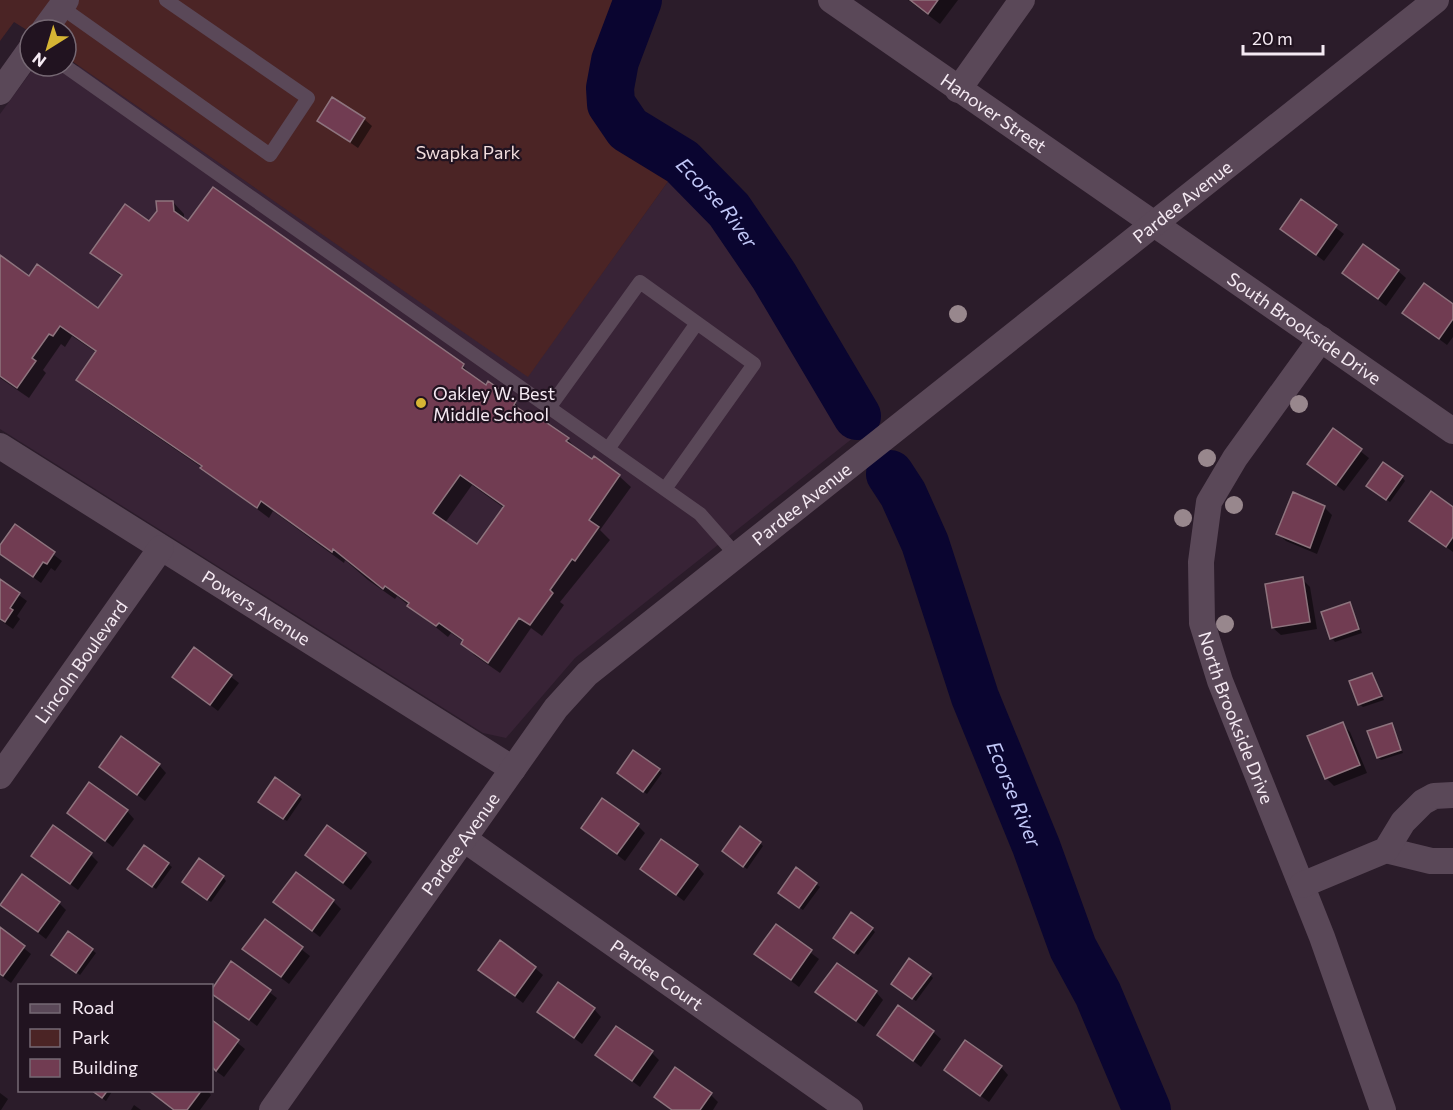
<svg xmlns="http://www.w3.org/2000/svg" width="1453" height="1110" viewBox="0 0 1453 1110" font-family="Commissioner,sans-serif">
<rect width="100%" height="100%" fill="#2b1c2a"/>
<path fill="#382336" d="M 79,66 L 528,376 L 682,162 L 712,191 L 754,245 L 774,276 L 858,434 L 575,658 L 506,738 L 483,733 L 0,429 L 0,114 L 33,69 Z"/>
<path fill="#4b2425" d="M 0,0 L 638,0 C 623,39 588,98 631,131 C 647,143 666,150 682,162 L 528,377 L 66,57 L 66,30 L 30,30 L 30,32 L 14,22 L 0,41 Z"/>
<path fill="#0007" fill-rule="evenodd" d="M 908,0 L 958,0 L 940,24 Z
M 364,119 L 372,126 L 358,148 L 319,121 Z
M 213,189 L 463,366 L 474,378 L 486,387 L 489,383 L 515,403 L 526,415 L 539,425 L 541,421 L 568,439 L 578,452 L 619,476 L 631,487 L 600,530 L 610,540 L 560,602 L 564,605 L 542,636 L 531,628 L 500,673 L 474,655 L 464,642 L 451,633 L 448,637 L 397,596 L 395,599 L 368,580 L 345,560 L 344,563 L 273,511 L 269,518 L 204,469 L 90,391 L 78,380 L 97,353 L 72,336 L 65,347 L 61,344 L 43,370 L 46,373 L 29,398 L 0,378 L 0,257 L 29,278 L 99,310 L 122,277 L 92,253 L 150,223 L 173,202 L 184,214 L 184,220 L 189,223 ZM 472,485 L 504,508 L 477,546 L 445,523 Z
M 1301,201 L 1344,234 L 1324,261 L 1282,229 Z
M 1398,271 L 1406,278 L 1386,306 L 1344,273 Z
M 1453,306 L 1453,337 L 1447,345 L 1404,313 Z
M 1333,430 L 1369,458 L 1344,491 L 1309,464 Z
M 1402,477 L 1405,481 L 1390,502 L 1372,489 Z
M 1324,507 L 1332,515 L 1317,554 L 1286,541 L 1278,534 Z
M 1453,509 L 1453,552 L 1411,521 Z
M 15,526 L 62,561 L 55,571 L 51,568 L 41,583 L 0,553 L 0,547 Z
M 1302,579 L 1310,587 L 1317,629 L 1281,635 L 1273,628 Z
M 0,581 L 27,601 L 17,616 L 20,619 L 13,629 L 0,620 Z
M 1350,604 L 1362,633 L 1335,642 L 1332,638 Z
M 195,649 L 239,683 L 218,711 L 174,677 Z
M 1372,674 L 1384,700 L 1363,707 L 1359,704 Z
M 1342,724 L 1350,732 L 1367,773 L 1334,786 L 1326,778 Z
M 1391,724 L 1403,753 L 1381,760 L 1378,757 Z
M 159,765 L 166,773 L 145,801 L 101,766 Z
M 659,770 L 662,773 L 647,794 L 622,776 Z
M 299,796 L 302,799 L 287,821 L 263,805 Z
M 127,811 L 134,819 L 113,847 L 69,812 Z
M 638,826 L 645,833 L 625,861 L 583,828 Z
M 760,843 L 763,846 L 747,869 L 727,854 Z
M 365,854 L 372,862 L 351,890 L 307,855 Z
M 91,855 L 98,862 L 78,890 L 33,856 Z
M 168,864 L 172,867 L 156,889 L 132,872 Z
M 697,866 L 704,874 L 684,901 L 642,869 Z
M 796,869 L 820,887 L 803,910 L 783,896 Z
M 223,877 L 226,881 L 211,902 L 187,886 Z
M 333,901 L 341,909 L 320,937 L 275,902 Z
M 59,903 L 66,910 L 46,939 L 1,904 Z
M 265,921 L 310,956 L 289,984 L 244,949 Z
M 776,927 L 819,959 L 799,987 L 756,954 Z
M 0,929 L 31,954 L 11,983 L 0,975 Z
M 872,929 L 875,932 L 858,955 L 838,941 Z
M 92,950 L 96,953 L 80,975 L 57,958 Z
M 231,963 L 277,998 L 257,1026 L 212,992 Z
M 535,968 L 543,975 L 523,1003 L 480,970 Z
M 930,975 L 933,978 L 916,1001 L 896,987 Z
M 817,992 L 876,992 L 883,1000 L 864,1027 Z
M 594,1009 L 601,1017 L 582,1044 L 539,1012 Z
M 212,1022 L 245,1049 L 224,1077 L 212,1068 Z
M 933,1032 L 941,1039 L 921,1067 L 879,1034 Z
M 652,1053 L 659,1060 L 640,1087 L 597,1055 Z
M 1001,1067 L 1008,1075 L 989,1102 L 946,1070 Z
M 92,1090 L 113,1090 L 106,1101 Z
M 149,1090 L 207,1090 L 211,1095 L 200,1110 L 174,1110 Z
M 0,1093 L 8,1099 L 1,1110 L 0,1110 Z
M 711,1095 L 718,1102 L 713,1110 L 671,1110 L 656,1097 Z
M 134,1105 L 141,1110 L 131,1110 Z"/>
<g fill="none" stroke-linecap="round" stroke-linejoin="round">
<g stroke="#0a0530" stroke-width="48">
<path id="s1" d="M 638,0 L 615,61 L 610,88 L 611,104 L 628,129 L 682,162 L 729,210 L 774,276 L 857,416"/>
<path id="s2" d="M 890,474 L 903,494 L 925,543 L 975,697 L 1036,846 L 1073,948 L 1098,994 L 1147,1110"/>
</g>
</g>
<path fill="#713c52" stroke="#8e747e" stroke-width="1.5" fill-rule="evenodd" d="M 910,0 L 938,0 L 928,14 Z
M 332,97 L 365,118 L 350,142 L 317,121 Z
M 213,187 L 464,364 L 462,368 L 486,385 L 488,381 L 516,401 L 514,405 L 538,422 L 541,419 L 569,438 L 566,441 L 592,459 L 594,456 L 620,475 L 589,520 L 599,527 L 575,561 L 572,559 L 550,590 L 553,593 L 530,625 L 519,618 L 488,663 L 461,644 L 463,640 L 439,623 L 436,626 L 407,606 L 409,603 L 385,586 L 383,589 L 333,549 L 332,552 L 261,501 L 257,508 L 200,468 L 202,466 L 76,380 L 96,351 L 60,326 L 53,336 L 49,334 L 32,358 L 36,361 L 17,388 L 0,376 L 0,255 L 29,276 L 37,264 L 98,308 L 122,275 L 90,253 L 125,204 L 149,221 L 157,211 L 156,201 L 173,201 L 174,211 L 188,221 ZM 460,475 L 504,506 L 477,544 L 433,513 Z
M 1301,199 L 1337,225 L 1316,255 L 1280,229 Z
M 1363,244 L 1399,270 L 1378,299 L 1342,273 Z
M 1424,283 L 1453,304 L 1453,319 L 1439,339 L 1402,313 Z
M 1333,428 L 1362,449 L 1336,485 L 1307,464 Z
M 1383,462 L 1403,476 L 1386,500 L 1366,486 Z
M 1431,491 L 1453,507 L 1453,537 L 1446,547 L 1409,521 Z
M 1293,492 L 1325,506 L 1310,548 L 1276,534 Z
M 15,524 L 55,552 L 47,564 L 43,562 L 33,577 L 0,554 L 0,545 Z
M 1303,577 L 1310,622 L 1272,628 L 1265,584 Z
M 0,579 L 20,593 L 10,608 L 13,610 L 5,622 L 0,619 Z
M 1350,602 L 1359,629 L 1330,639 L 1321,612 Z
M 194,647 L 232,675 L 210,705 L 172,677 Z
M 1372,673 L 1382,696 L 1358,705 L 1349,681 Z
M 1343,722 L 1360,765 L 1325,779 L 1307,736 Z
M 1392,723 L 1401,750 L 1377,758 L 1367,731 Z
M 121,736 L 160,764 L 137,795 L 99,767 Z
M 633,750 L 660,769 L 643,792 L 617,773 Z
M 275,777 L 300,795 L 283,819 L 258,802 Z
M 89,782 L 128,810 L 105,841 L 67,813 Z
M 602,798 L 639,824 L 617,854 L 581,828 Z
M 53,825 L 92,853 L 70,884 L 31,856 Z
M 327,825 L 366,853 L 343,883 L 305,855 Z
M 740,826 L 761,842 L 743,867 L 722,851 Z
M 661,839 L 698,865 L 676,895 L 640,869 Z
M 144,845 L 169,863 L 152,887 L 127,869 Z
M 199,858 L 224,876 L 207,900 L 182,882 Z
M 796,867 L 817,883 L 799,908 L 778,893 Z
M 296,872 L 334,900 L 312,931 L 273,902 Z
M 22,874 L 60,902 L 38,932 L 0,905 Z
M 851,912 L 873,928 L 854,953 L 833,938 Z
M 265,919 L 303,947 L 281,977 L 242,949 Z
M 776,924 L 812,950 L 791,980 L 754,954 Z
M 0,927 L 25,946 L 3,976 L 0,974 Z
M 68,931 L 93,949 L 76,973 L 51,955 Z
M 500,940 L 536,967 L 515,996 L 478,970 Z
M 909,958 L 931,974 L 912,999 L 891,984 Z
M 231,961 L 271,990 L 249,1020 L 212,994 L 212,989 Z
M 837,963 L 877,991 L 856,1021 L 815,992 Z
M 558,982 L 595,1008 L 574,1038 L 537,1012 Z
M 898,1005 L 934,1031 L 913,1061 L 877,1035 Z
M 212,1020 L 239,1040 L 216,1071 L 212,1067 Z
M 616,1026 L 653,1051 L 632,1081 L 595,1055 Z
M 965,1040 L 1002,1066 L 980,1096 L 944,1070 Z
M 675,1067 L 712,1093 L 700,1110 L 672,1110 L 654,1097 Z
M 91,1090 L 108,1090 L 102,1098 Z
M 148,1090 L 202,1090 L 187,1110 L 174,1110 Z"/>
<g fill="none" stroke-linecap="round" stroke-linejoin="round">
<path stroke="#5a4858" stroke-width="14" d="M 61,7 L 270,155 L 308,98 L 166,0
M 65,66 L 700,514 L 737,556
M 549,408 L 640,282 L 754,364 L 665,489
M 608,449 L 697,323"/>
<g stroke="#5a4858" stroke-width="26">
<path id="s3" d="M 831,0 L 1453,431"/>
<path d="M 44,30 L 66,0"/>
<path d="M 958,90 L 1022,0"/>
<path d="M 0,92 L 30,50"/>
<path id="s4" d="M 1321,339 L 1235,458 L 1209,502 L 1201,562 L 1202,623 L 1220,681 L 1322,937 L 1383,1110"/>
<path id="s5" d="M 0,446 L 513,769"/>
<path id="s6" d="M 0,776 L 161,548"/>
<path id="s7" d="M 464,839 L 850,1110"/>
<path d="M 1386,850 L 1431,861 L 1453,861"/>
<path d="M 1302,885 L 1386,850 L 1403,822 L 1423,802 L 1434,796 L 1453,795"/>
<path id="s8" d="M 272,1110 L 556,708 L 587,674 L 1436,0"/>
</g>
</g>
<g fill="#98878d">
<circle cx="958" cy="314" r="9"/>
<circle cx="1299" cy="404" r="9"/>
<circle cx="1207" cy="458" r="9"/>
<circle cx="1234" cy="505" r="9"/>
<circle cx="1183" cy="518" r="9"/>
<circle cx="1225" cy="624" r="9"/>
</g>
<circle fill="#d6b534" stroke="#211320" stroke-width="2" cx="421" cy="403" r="6"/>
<g text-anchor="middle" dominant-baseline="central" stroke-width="4.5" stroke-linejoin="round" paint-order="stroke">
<g font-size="18" fill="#f5eaf3" stroke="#211320">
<text stroke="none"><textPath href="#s3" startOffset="198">Hanover Street</textPath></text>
<text stroke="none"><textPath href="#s8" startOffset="1298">Pardee Avenue</textPath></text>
<text stroke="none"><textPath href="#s3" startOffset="576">South Brookside Drive</textPath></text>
<text stroke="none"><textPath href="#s8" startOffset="812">Pardee Avenue</textPath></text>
<text stroke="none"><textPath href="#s5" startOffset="303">Powers Avenue</textPath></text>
<text stroke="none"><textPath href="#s6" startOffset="140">Lincoln Boulevard</textPath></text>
<text stroke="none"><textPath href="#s4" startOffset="420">North Brookside Drive</textPath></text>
<text stroke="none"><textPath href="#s8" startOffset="326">Pardee Avenue</textPath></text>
<text stroke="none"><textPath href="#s7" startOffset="236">Pardee Court</textPath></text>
</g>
<g font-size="18" fill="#f2dede" stroke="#211320">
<text x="468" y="152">Swapka Park</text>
</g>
<g font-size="18" fill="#f5eaf3" stroke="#211320" text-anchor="start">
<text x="433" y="393">Oakley W. Best<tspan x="433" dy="21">Middle School</tspan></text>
</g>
<g font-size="20" font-style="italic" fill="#c1c7f7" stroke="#211320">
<text stroke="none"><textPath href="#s1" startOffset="256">Ecorse River</textPath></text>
<text stroke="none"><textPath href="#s2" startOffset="344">Ecorse River</textPath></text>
</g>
</g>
<rect x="18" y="984" width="195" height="108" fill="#211320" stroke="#766974" stroke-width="1.5"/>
<rect x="30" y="1004" width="30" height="9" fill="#5a4858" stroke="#766974" stroke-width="1.5"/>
<text x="72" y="1014" font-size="18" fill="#f5eaf3">Road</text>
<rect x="30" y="1029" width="30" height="18" fill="#4b2425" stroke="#766974" stroke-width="1.5"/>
<text x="72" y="1044" font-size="18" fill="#f5eaf3">Park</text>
<rect x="30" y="1059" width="30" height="18" fill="#713c52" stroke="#766974" stroke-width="1.5"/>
<text x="72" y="1074" font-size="18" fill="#f5eaf3">Building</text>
<g transform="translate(48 48) rotate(217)"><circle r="28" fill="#211320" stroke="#766974" stroke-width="1.5"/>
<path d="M0-4.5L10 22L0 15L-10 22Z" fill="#d6b534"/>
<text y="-9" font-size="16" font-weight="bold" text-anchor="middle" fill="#f5eaf3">N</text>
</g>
<path d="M1243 45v9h80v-9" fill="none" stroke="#f5eaf3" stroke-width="3"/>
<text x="1252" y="45" font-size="18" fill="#f5eaf3" stroke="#211320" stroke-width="4.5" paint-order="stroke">20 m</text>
</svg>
